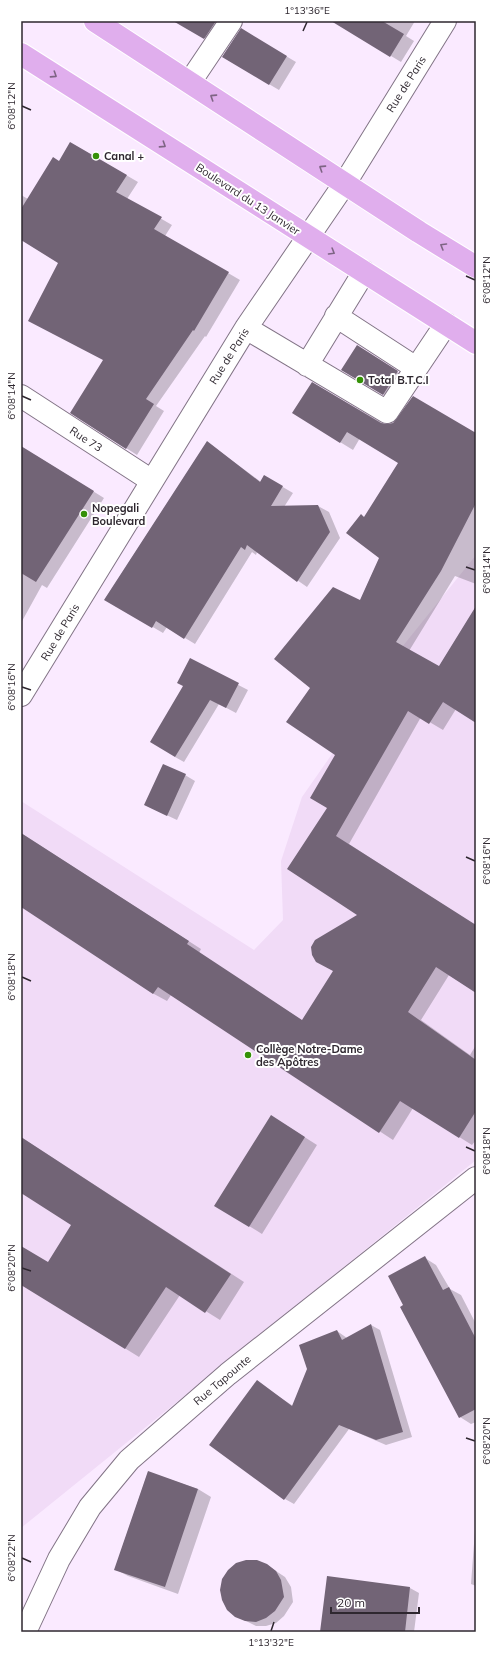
<svg xmlns="http://www.w3.org/2000/svg" width="497" height="1653" viewBox="0 0 497 1653" font-family="Mulish,sans-serif">
<rect width="100%" height="100%" fill="#faeaff"/>
<path fill="#f1dbf7" d="M 476,555 L 476,1160 L 21,1528 L 21,801 L 254,950 L 283,920 L 281,861 L 302,797 L 346,734 L 386,667 Z"/>
<path fill="#0003" d="M 175,21 L 228,21 L 214,43 Z
M 333,21 L 415,21 L 406,36 L 414,41 L 401,62 Z
M 242,30 L 296,62 L 279,90 L 223,57 Z
M 71,143 L 138,182 L 127,199 L 172,225 L 165,236 L 240,280 L 206,337 L 205,336 L 156,406 L 164,411 L 137,455 L 126,448 L 104,360 L 59,263 L 23,240 L 21,243 L 21,195 L 28,199 L 60,162 Z
M 362,349 L 402,375 L 388,397 L 343,370 Z
M 312,383 L 386,425 L 476,434 L 476,584 L 455,576 L 409,651 L 439,667 L 476,607 L 476,722 L 456,709 L 443,730 L 421,717 L 349,844 L 476,926 L 476,992 L 449,975 L 421,1020 L 470,1055 L 476,1045 L 476,1140 L 472,1145 L 413,1108 L 393,1140 L 171,995 L 167,1001 L 154,994 L 21,906 L 21,833 L 201,949 L 199,953 L 303,1021 L 334,971 L 359,915 L 288,869 L 329,808 L 336,754 L 311,688 L 360,601 L 380,557 L 365,518 L 400,462 L 360,438 L 353,450 L 340,442 Z
M 207,442 L 261,482 L 264,476 L 293,493 L 284,507 L 318,506 L 329,512 L 340,538 L 307,587 L 257,552 L 256,555 L 252,552 L 195,644 L 167,627 L 163,633 L 105,599 Z
M 21,452 L 35,455 L 104,498 L 47,588 L 42,585 L 21,623 Z
M 190,660 L 248,690 L 236,713 L 219,704 L 184,762 L 175,757 L 185,686 Z
M 185,775 L 195,781 L 177,820 L 145,805 Z
M 284,1124 L 317,1145 L 262,1234 L 249,1226 Z
M 21,1137 L 244,1282 L 220,1320 L 180,1295 L 139,1357 L 21,1284 L 21,1247 L 48,1263 L 72,1225 L 21,1192 Z
M 425,1258 L 436,1265 L 450,1289 L 461,1295 L 476,1324 L 476,1422 L 471,1424 L 460,1417 L 405,1306 Z
M 371,1325 L 380,1330 L 412,1437 L 386,1445 L 349,1429 L 294,1504 L 285,1499 L 257,1382 L 293,1406 L 337,1331 L 347,1338 Z
M 148,1472 L 198,1489 L 211,1497 L 178,1594 L 128,1576 L 115,1569 Z
M 476,1517 L 476,1586 L 471,1584 Z
M 267,1565 L 285,1577 L 291,1587 L 293,1602 L 284,1616 L 276,1623 L 266,1626 L 256,1626 L 236,1616 Z
M 410,1588 L 419,1593 L 414,1632 L 321,1632 Z"/>
<path fill="#726476" d="M 173,21 L 216,21 L 204,39 Z
M 331,21 L 382,21 L 404,34 L 390,57 Z
M 241,28 L 287,56 L 269,85 L 222,57 Z
M 70,142 L 127,175 L 116,192 L 162,217 L 154,229 L 229,272 L 194,331 L 193,330 L 146,399 L 154,404 L 126,449 L 70,413 L 103,360 L 28,321 L 58,263 L 21,240 L 21,209 L 53,157 L 59,161 Z
M 357,345 L 398,371 L 383,395 L 341,370 Z
M 312,382 L 381,423 L 387,424 L 393,423 L 413,396 L 476,433 L 476,503 L 441,571 L 396,642 L 439,666 L 476,606 L 476,723 L 443,702 L 429,724 L 408,711 L 336,836 L 476,925 L 476,993 L 436,967 L 408,1012 L 476,1060 L 476,1111 L 459,1138 L 400,1101 L 379,1133 L 158,987 L 153,994 L 21,907 L 21,833 L 189,941 L 187,944 L 302,1020 L 333,971 L 316,962 L 312,955 L 311,947 L 315,940 L 357,915 L 287,869 L 327,808 L 310,798 L 335,755 L 286,722 L 310,688 L 274,659 L 333,587 L 360,600 L 379,558 L 346,533 L 361,514 L 364,517 L 398,463 L 347,432 L 340,443 L 292,413 Z
M 207,441 L 260,482 L 264,475 L 283,486 L 271,506 L 318,505 L 330,532 L 297,582 L 247,545 L 245,550 L 241,547 L 184,639 L 156,621 L 152,628 L 104,600 Z
M 21,446 L 94,491 L 36,582 L 21,573 Z
M 190,658 L 239,683 L 226,708 L 210,700 L 175,757 L 150,742 L 183,686 L 177,683 Z
M 163,764 L 186,774 L 167,816 L 144,805 Z
M 271,1115 L 305,1137 L 249,1227 L 214,1206 Z
M 21,1137 L 231,1274 L 205,1313 L 166,1287 L 125,1349 L 21,1285 L 21,1246 L 48,1262 L 71,1225 L 21,1193 Z
M 425,1256 L 443,1290 L 449,1287 L 476,1339 L 476,1409 L 459,1418 L 400,1307 L 403,1305 L 388,1276 Z
M 371,1324 L 403,1432 L 376,1440 L 339,1425 L 284,1500 L 209,1445 L 257,1380 L 292,1406 L 307,1369 L 299,1345 L 337,1330 L 342,1340 Z
M 148,1471 L 198,1489 L 165,1587 L 114,1570 Z
M 246,1560 L 257,1560 L 267,1564 L 276,1571 L 281,1580 L 284,1597 L 275,1611 L 266,1618 L 256,1622 L 245,1621 L 235,1617 L 227,1610 L 222,1600 L 220,1590 L 222,1579 L 228,1570 L 236,1563 Z
M 327,1576 L 410,1587 L 405,1632 L 320,1632 Z"/>
<g fill="none" stroke-linecap="round" stroke-linejoin="round">
<defs>
<path id="minor" d="M 190,82 L 231,21
M 336,316 L 416,368
M 246,328 L 387,412 L 446,324
M 307,365 L 364,272
M 21,396 L 152,481
M 21,695 L 246,328 L 345,183 L 445,21
M 25,1632 L 59,1559 L 90,1507 L 129,1460 L 228,1374 L 476,1178"/>
<path id="highway" d="M 95,21 L 419,232 L 476,267
M 21,54 L 476,343"/>
</defs>
<use href="#minor" stroke="#827486" stroke-width="24"/>
<use href="#highway" stroke="#fff" stroke-width="24"/>
<use href="#minor" stroke="#fff" stroke-width="22"/>
<use href="#highway" stroke="#e0aeed" stroke-width="22"/>
</g>
<defs><path id="oneway-chevron" d="M-2-3.5L2.5 0L-2 3.5" fill="none" stroke-width="1.6" stroke-linecap="round" stroke-linejoin="round"/></defs>
<g stroke="#7e6484">
<use href="#oneway-chevron" transform="translate(54 75) rotate(33)"/>
<use href="#oneway-chevron" transform="translate(213 97) rotate(-147)"/>
<use href="#oneway-chevron" transform="translate(163 145) rotate(33)"/>
<use href="#oneway-chevron" transform="translate(322 168) rotate(-147)"/>
<use href="#oneway-chevron" transform="translate(443 246) rotate(-149)"/>
<use href="#oneway-chevron" transform="translate(332 252) rotate(31)"/>
</g>
<path fill="none" stroke="#2e272f" stroke-width="1.5" d="M 303,31 L 307,22M 22,106 L 31,110M 466,276 L 475,280M 22,396 L 31,400M 466,567 L 475,570M 22,687 L 31,690M 466,857 L 475,861M 22,977 L 31,981M 466,1147 L 475,1151M 22,1268 L 31,1271M 466,1438 L 475,1441M 22,1558 L 31,1562M 271,1631 L 274,1622"/>
<g fill="#359107" stroke="#fff" stroke-width="1.5">
<circle cx="96" cy="156" r="4"/>
<circle cx="360" cy="380" r="4"/>
<circle cx="84" cy="514" r="4"/>
<circle cx="248" cy="1055" r="4"/>
</g>
<g text-anchor="middle" dominant-baseline="central" stroke-width="4" stroke-linejoin="round" paint-order="stroke">
<g font-size="11" fill="#2e272f" stroke="#fff">
<text transform="translate(406 84) rotate(-58)">Rue de Paris</text>
<text transform="translate(248 199) rotate(33)">Boulevard du 13 Janvier</text>
<text transform="translate(229 356) rotate(-58)">Rue de Paris</text>
<text transform="translate(86 439) rotate(33)">Rue 73</text>
<text transform="translate(60 632) rotate(-59)">Rue de Paris</text>
<text transform="translate(222 1380) rotate(-40)">Rue Tapounte</text>
</g>
<g font-size="11" font-weight="bold" fill="#2e272f" stroke="#fff" text-anchor="start">
<text x="104" y="156">Canal +</text>
<text x="368" y="380">Total B.T.C.I</text>
<text x="92" y="508">Nopegali<tspan x="92" dy="13">Boulevard</tspan></text>
<text x="256" y="1049">Collège Notre-Dame<tspan x="256" dy="13">des Apôtres</tspan></text>
</g>
</g>
<rect width="497" height="1653" fill="none" stroke="#ffffff" stroke-width="44"/>
<path d="M331 1607v6h88v-6" fill="none" stroke="#2e272f" stroke-width="2"/>
<text x="337" y="1607" font-size="12" fill="#2e272f" stroke="#ffffff" stroke-width="3" paint-order="stroke">20 m</text>
<rect x="22" y="22" width="453" height="1609" fill="none" stroke="#2e272f" stroke-width="1.5"/>
<g font-size="10" text-anchor="middle" fill="#2e272f">
<text x="307" y="14">1°13'36"E</text>
<text transform="translate(11 106) rotate(-90)" y="4">6°08'12"N</text>
<text transform="translate(486 280) rotate(-90)" y="4">6°08'12"N</text>
<text transform="translate(11 396) rotate(-90)" y="4">6°08'14"N</text>
<text transform="translate(486 570) rotate(-90)" y="4">6°08'14"N</text>
<text transform="translate(11 687) rotate(-90)" y="4">6°08'16"N</text>
<text transform="translate(486 861) rotate(-90)" y="4">6°08'16"N</text>
<text transform="translate(11 977) rotate(-90)" y="4">6°08'18"N</text>
<text transform="translate(486 1151) rotate(-90)" y="4">6°08'18"N</text>
<text transform="translate(11 1268) rotate(-90)" y="4">6°08'20"N</text>
<text transform="translate(486 1441) rotate(-90)" y="4">6°08'20"N</text>
<text transform="translate(11 1558) rotate(-90)" y="4">6°08'22"N</text>
<text x="271" y="1646">1°13'32"E</text>
</g>
</svg>
